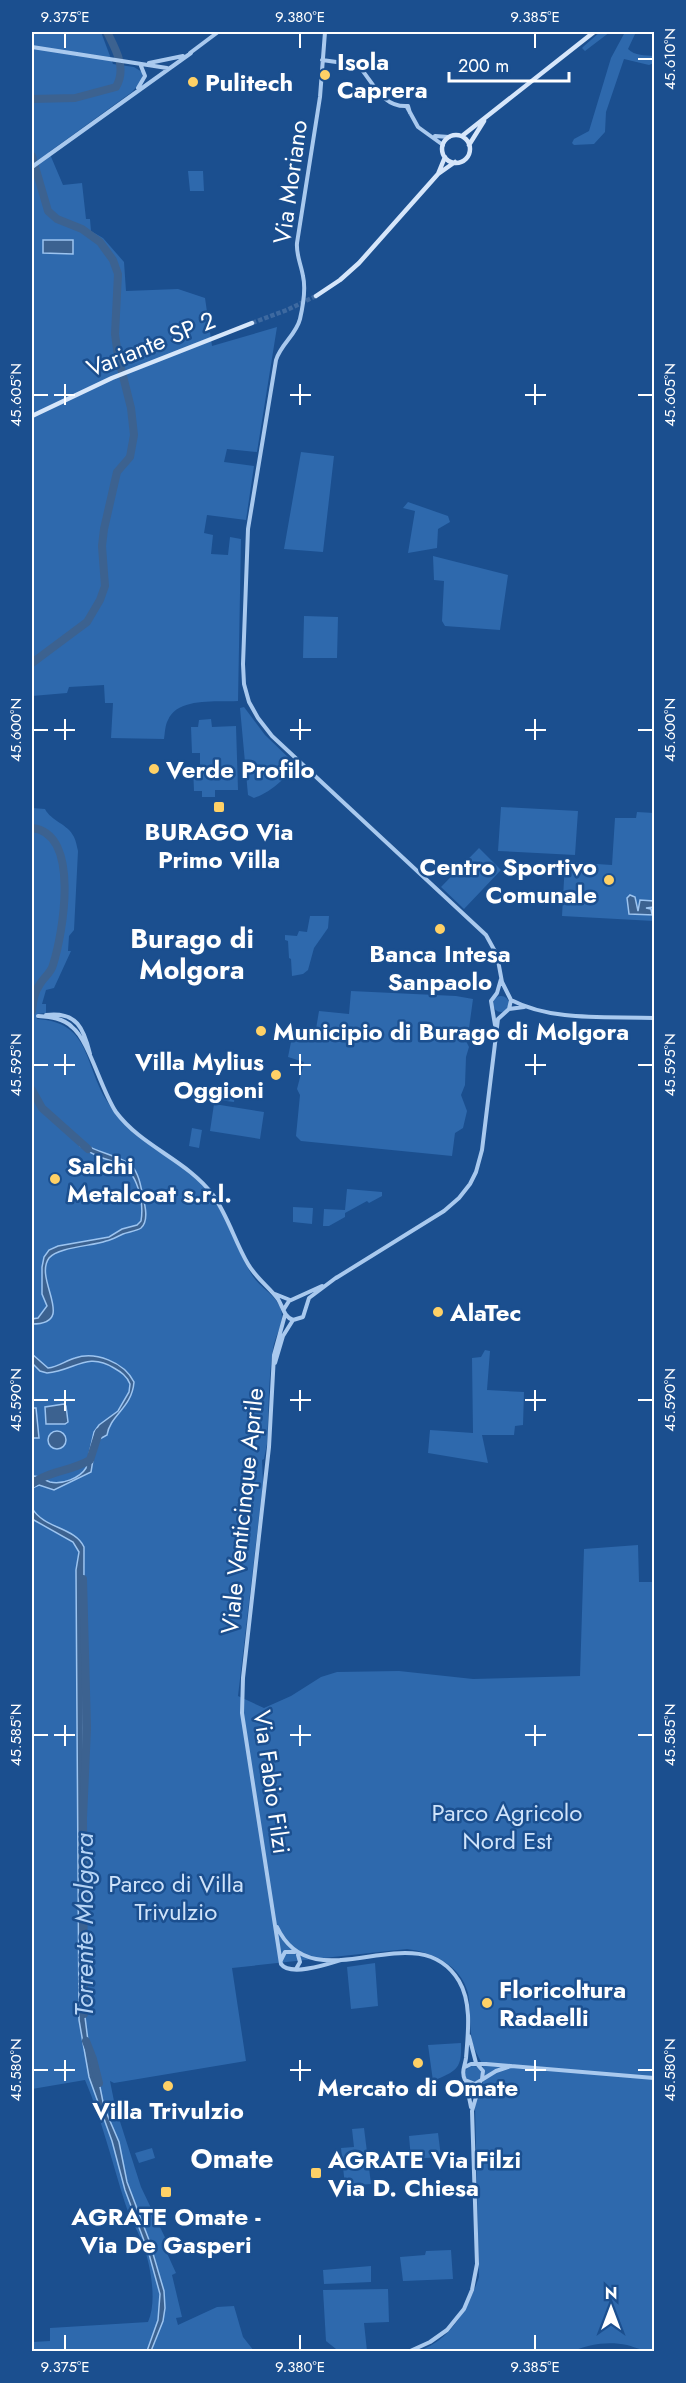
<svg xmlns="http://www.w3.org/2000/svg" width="686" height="2383" viewBox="0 0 686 2383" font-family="Jost,sans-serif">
<rect width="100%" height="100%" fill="#1b4f8f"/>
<path fill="#2e69ad" d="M 32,32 L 101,32 L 113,64 L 134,67 L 142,72 L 142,81 L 132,92 L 49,152 L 63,185 L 82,183 L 86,219 L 90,219 L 91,231 L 103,238 L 124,262 L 126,291 L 178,289 L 205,298 L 212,346 L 277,327 L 257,452 L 227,449 L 224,462 L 254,466 L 246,520 L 207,515 L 204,533 L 213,535 L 211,554 L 228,555 L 230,537 L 241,539 L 238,701 C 218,702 177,697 168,720 C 165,725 165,733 164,739 L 111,738 L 113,703 L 105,703 L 104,685 L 69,687 L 67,693 L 32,696 Z
M 600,32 L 610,32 L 585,51 L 582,48 L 584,46 Z
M 625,32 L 636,32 L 628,49 C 635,56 645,55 654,56 L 654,63 L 649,65 L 624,59 L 606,112 L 605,132 L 594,144 L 574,145 L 572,143 L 574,139 L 589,131 L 611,58 Z
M 188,171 L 203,171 L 204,191 L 190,191 Z
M 301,452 L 334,456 L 323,552 L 284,549 Z
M 408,502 L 448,516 L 450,522 L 438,529 L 437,548 L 408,553 L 415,511 L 403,508 Z
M 433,556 L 508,575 L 500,630 L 445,626 L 442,621 L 444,581 L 434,580 Z
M 304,616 L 338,617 L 337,658 L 303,658 Z
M 244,707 L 265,735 L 292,761 C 293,776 267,794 254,798 L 248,795 L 240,708 Z
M 211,719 L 212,727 L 236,726 L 238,790 L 215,790 L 215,797 L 202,797 L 202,791 L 194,791 L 193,767 L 200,766 L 200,753 L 192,753 L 191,727 L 198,727 L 199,720 Z
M 501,807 L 578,811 L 575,855 L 498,851 Z
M 32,808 L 45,809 C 51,821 68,824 74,837 C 76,841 77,847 78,851 L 74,930 L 69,936 L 68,951 L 71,951 L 54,988 L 46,990 L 42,1004 L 46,1004 L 46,1013 L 37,1014 L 37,1019 C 89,1022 84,1061 105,1098 C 131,1143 169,1150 202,1184 C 226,1210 234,1246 252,1275 C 260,1288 277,1295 281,1310 C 285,1323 275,1335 273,1349 C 268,1380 269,1412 267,1444 L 264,1459 L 262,1460 L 263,1483 L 238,1696 L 264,1708 L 291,1696 L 321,1677 L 337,1672 L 399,1671 L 473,1679 L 580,1676 L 584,1549 L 638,1545 L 639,1582 L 654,1582 L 654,2351 C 644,2351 637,2348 627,2345 C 608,2341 589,2344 571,2352 L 419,2351 C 452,2339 468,2308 479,2277 L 475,2104 L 485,2075 C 484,2062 474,2053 472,2040 C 469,2025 471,2008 468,1993 C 461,1965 432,1952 407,1949 L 232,1968 L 246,2061 L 114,2083 L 110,2081 L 115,2106 L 141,2187 L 170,2248 L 166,2251 L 176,2273 L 172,2275 L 182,2317 L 176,2318 L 178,2325 L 217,2307 L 234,2306 L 243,2337 L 254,2351 L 32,2352 L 32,2342 L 50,2341 L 50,2328 L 148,2322 C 157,2302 151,2270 145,2250 C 140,2234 130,2219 125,2203 C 112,2162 102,2120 85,2080 L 32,2089 Z
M 637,812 L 654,813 L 654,921 L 562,916 L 565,862 L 612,865 L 615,818 L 636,818 Z
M 479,848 L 501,870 L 464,909 L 441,887 Z
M 310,916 L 329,916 L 328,928 L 314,948 L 308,970 L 303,974 L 292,976 L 291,959 L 289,958 L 288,941 L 285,940 L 285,935 L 297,936 L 299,931 L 307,932 Z
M 351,991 L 456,996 L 473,999 L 467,1043 L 469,1047 L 466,1057 L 465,1085 L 461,1095 L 467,1111 L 463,1128 L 455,1133 L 452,1156 L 301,1141 L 296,1136 L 300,1095 L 297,1089 L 304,1062 L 288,1057 L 294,1027 L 316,1029 L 319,1011 L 349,1014 Z
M493 1004a8 8 0 1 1 16 0a8 8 0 1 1-16 0Z
M 220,1089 L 236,1091 L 234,1102 L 219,1100 Z
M 214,1104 L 264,1112 L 260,1139 L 210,1131 Z
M 192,1128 L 202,1130 L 199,1148 L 189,1146 Z
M 347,1189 L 382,1192 L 382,1196 L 369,1203 L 367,1201 L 345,1213 L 345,1217 L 329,1226 L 323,1226 L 324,1209 L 345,1210 Z
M 293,1207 L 313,1208 L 312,1224 L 293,1222 Z
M 485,1350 L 490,1351 L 487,1390 L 524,1392 L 523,1425 L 515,1426 L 514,1435 L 482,1435 L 488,1463 L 428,1453 L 430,1430 L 473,1433 L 472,1358 L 481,1357 Z
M 375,1963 L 378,2006 L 351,2009 L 347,1967 Z
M 461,2043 C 462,2069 457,2071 433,2081 L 428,2045 Z
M465 2074a8 8 0 1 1 16 0a8 8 0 1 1-16 0Z
M 364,2128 L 371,2184 L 345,2186 L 341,2148 L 354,2147 L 352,2129 Z
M 438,2133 L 441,2157 L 411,2159 L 409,2136 Z
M 152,2148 L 155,2158 L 139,2163 L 135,2153 Z
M 451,2250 L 453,2279 L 403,2281 L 400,2257 L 425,2255 L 426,2251 Z
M 371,2266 L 371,2282 L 324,2284 L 323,2270 Z
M 388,2289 L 389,2322 L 364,2323 L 367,2351 L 336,2349 L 326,2341 L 323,2290 Z"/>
<path fill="#3c6290" stroke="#9cc4f0" stroke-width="1.5" d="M 43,240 L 73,240 L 73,254 L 43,253 Z
M 630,895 L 635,897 L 638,911 L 640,900 L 654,901 L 654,907 L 646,908 L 651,909 L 652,914 L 654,911 L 654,915 L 629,914 L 627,898 Z
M 83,1143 C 96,1153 123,1156 132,1166 C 139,1174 141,1187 143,1197 C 145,1205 149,1221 141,1228 C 137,1231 128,1232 123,1234 C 118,1236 112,1240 106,1241 C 93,1246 58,1247 49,1258 C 33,1280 78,1324 32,1324 L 32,1319 L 38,1318 L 47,1306 L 42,1294 L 42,1267 L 44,1257 L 49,1250 L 58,1246 L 109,1237 L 122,1229 L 137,1225 L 141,1221 C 144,1203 138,1171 118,1163 C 102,1158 94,1156 80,1146 Z
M 32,1354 L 48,1368 C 58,1367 65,1361 75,1358 C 95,1351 124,1362 134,1382 C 132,1408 110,1415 107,1435 L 96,1441 L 91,1472 L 54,1490 L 39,1485 L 32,1488 L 32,1476 C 40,1475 43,1480 50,1482 C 62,1485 80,1478 86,1468 L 94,1432 L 99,1425 L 118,1411 L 129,1392 L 130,1384 C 127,1376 121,1372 114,1368 C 87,1351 74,1371 47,1373 L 40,1371 L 32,1363 Z
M 64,1404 L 66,1406 L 68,1422 L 65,1424 L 46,1424 L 45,1407 Z
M 32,1408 L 36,1408 L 39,1438 L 32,1438 Z
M48 1440a9 9 0 1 1 18 0a9 9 0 1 1-18 0Z
M 32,1508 C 44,1529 75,1527 84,1547 L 83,2001 L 89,2049 L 98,2077 L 104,2107 L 119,2142 L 127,2182 L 149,2240 L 164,2291 L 165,2308 L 163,2321 L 151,2351 L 147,2351 L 158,2320 L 160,2294 L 149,2254 L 125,2190 L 112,2141 L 89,2077 L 79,2020 L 76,1570 L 79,1552 L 73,1542 L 32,1519 Z"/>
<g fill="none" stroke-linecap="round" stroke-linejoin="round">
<path stroke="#3c6290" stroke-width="8" d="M 32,99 L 75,98 L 116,87 C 127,68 116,50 107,32
M 32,156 L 48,211 L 57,219 L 82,229 L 100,242 L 113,260 L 118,274 L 115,334 L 118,356 L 131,408 L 134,435 L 130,457 L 117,472 L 104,529 L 102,546 L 105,586 L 100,600 L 87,622 L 32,663
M 32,828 C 81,833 63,933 53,965 C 51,973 44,977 40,984 C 34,992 33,1002 32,1011
M 32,1090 L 42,1108 L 88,1149
M 32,1484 C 48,1471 72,1471 90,1460 L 99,1432
M 83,1579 L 87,1728 L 83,1818 L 84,2014
M 86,2041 L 93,2059 L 99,2083"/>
<path stroke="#3d69a0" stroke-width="4.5" stroke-dasharray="4.5 2" stroke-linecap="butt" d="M 252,323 L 287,310 L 316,296"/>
<path stroke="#a9c9ee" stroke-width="4" d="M 325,32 L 320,97 L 297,243 C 296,255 301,264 303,276 C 306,289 303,306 300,319 C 296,335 281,344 276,360 L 248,529 L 243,664 L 244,684 L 249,702 L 258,718 L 272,736 L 486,935 L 497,955 L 502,982 L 511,1000 L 509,1009
M 32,47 L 167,68
M 190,53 L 218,32
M 322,60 L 358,65
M 149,63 L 183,56
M 358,65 C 373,82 382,108 408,106 L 410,113
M 138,88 L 145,76 L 141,66
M 407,107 L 418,127 L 443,145
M 435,136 L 449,137
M 32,167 L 191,53
M 511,1000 C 553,1022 609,1016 654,1018
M 46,1015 C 77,1011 84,1029 90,1054
M 38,1016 C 50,1017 63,1018 72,1027 C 89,1040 101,1090 116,1112 C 142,1147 187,1160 213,1195 C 228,1216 235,1242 248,1264 C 256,1278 269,1287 278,1299 C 283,1307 284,1317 293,1320 L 303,1317 L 309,1298 L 337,1277
M 495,1025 L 491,1001 L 497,993 L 501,979
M 336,1278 L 444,1211 L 459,1198 L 470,1184 L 476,1172 L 482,1150 L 498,1019 L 509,1009 L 524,1007
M 275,1294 L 290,1300
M 284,1309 L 289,1301 L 322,1286
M 285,1315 L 274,1355 L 269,1447 L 243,1678 L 242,1713 L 281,1964 C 290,1977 328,1964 341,1960
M 275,1363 L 283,1336 L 293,1320
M 277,1927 C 314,2006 416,1910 459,1981 C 472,2003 468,2033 466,2058 C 465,2066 461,2072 465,2080 L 475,2084 L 496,2071 L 511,2066
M 281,1960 L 285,1952 L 295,1952
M 296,1969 L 300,1962 L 298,1955
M 469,2036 L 476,2063
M 478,2065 L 483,2071 L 482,2079
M 465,2067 L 471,2064 L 486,2064 L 654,2078
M 466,2082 L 471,2107
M 408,2352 L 430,2342 L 447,2330 L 464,2309 L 472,2290 L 477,2264 L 472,2111 L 480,2083"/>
<path stroke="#d6e6fa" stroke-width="4.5" d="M442 149a14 14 0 1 1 28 0a14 14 0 1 1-28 0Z
M 462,136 L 594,32
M 469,145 L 484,121
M 438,174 L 445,157
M 316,296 L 340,280 L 359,263 L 438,174 L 455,162
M 32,416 L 112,378 L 252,323"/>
</g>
<path fill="none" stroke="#fff" stroke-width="2" d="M 65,33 L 65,48M 300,33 L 300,48M 535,33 L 535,48M 638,59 L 653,59M 65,384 L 65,405M 300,384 L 300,405M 535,384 L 535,405M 33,395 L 48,395M 54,395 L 75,395M 290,395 L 311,395M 525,395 L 546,395M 638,395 L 653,395M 65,719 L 65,740M 300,719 L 300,740M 535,719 L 535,740M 33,730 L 48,730M 54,730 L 75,730M 290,730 L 311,730M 525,730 L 546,730M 638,730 L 653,730M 65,1054 L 65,1075M 300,1054 L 300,1075M 535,1054 L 535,1075M 33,1065 L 48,1065M 54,1065 L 75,1065M 290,1065 L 311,1065M 525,1065 L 546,1065M 638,1065 L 653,1065M 65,1390 L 65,1411M 300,1390 L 300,1411M 535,1390 L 535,1411M 33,1400 L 48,1400M 54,1400 L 75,1400M 290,1400 L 311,1400M 525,1400 L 546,1400M 638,1400 L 653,1400M 65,1725 L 65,1746M 300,1725 L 300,1746M 535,1725 L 535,1746M 33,1735 L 48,1735M 54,1735 L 75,1735M 290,1735 L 311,1735M 525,1735 L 546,1735M 638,1735 L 653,1735M 65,2060 L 65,2081M 300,2060 L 300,2081M 535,2060 L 535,2081M 33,2070 L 48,2070M 54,2070 L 75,2070M 290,2070 L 311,2070M 525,2070 L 546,2070M 638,2070 L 653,2070M 65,2335 L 65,2350M 300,2335 L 300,2350M 535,2335 L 535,2350"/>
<g fill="#ffd166" stroke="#1b4f8f" stroke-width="2">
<circle cx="325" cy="75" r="6"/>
<circle cx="193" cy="82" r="6"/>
<circle cx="154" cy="769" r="6"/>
<rect x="213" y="801" width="12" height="12" rx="3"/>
<circle cx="609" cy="880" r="6"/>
<circle cx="440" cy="929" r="6"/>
<circle cx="261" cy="1031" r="6"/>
<circle cx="276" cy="1075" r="6"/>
<circle cx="55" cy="1179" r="6"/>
<circle cx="438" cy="1312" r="6"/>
<circle cx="487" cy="2003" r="6"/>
<circle cx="418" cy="2063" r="6"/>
<circle cx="168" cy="2086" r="6"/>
<rect x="310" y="2167" width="12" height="12" rx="3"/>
<rect x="160" y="2186" width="12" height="12" rx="3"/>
</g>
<g text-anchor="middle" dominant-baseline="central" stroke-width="5" stroke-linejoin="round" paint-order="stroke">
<g font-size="24" font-weight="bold" fill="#fff" stroke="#1b4f8f" text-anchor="start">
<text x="337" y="61">Isola<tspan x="337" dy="28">Caprera</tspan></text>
<text x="205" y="82">Pulitech</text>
<text x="166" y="769">Verde Profilo</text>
<text x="219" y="831" text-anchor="middle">BURAGO Via<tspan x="219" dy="28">Primo Villa</tspan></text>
<text x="597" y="866" text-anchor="end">Centro Sportivo<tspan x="597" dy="28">Comunale</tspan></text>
<text x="440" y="953" text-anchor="middle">Banca Intesa<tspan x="440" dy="28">Sanpaolo</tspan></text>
<text x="273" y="1031">Municipio di Burago di Molgora</text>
<text x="264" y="1061" text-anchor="end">Villa Mylius<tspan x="264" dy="28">Oggioni</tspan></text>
<text x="67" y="1165">Salchi<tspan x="67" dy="28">Metalcoat s.r.l.</tspan></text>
<text x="450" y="1312">AlaTec</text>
<text x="499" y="1989">Floricoltura<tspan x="499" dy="28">Radaelli</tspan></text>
<text x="418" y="2087" text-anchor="middle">Mercato di Omate</text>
<text x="168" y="2110" text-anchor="middle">Villa Trivulzio</text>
<text x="328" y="2159">AGRATE Via Filzi<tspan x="328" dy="28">Via D. Chiesa</tspan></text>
<text x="166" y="2216" text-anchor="middle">AGRATE Omate -<tspan x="166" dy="28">Via De Gasperi</tspan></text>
</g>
<g font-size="24" fill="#fff" stroke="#1b4f8f">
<text transform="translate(290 182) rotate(-82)">Via Moriano</text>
<text transform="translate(151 344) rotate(-22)">Variante SP 2</text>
<text transform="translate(242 1511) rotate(-84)">Viale Venticinque Aprile</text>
<text transform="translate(272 1782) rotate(82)">Via Fabio Filzi</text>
</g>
<g font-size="24" fill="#cfe3fa" stroke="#1b4f8f">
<text x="507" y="1812">Parco Agricolo<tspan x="507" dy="28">Nord Est</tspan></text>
<text x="176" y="1883">Parco di Villa<tspan x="176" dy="28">Trivulzio</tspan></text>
</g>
<g font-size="26" font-style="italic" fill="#b5d3f5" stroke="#1b4f8f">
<text transform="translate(84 1925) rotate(-90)">Torrente Molgora</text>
</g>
<g font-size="27" font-weight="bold" fill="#fff" stroke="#1b4f8f">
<text x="192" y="938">Burago di<tspan x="192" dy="31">Molgora</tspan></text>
<text x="232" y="2158">Omate</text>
</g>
</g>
<rect width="686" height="2383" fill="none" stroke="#1b4f8f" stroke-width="66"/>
<g transform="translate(611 2308)" stroke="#1b4f8f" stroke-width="4.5" paint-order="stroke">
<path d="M0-4.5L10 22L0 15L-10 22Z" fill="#ffffff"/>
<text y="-9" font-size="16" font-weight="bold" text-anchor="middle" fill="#ffffff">N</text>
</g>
<path d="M449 72v9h120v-9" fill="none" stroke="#ffffff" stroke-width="3"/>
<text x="458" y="72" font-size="18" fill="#ffffff" stroke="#1b4f8f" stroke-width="4.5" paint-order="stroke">200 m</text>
<rect x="33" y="33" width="620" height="2317" fill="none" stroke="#fff" stroke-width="2"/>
<g font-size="15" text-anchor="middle" fill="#fff">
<text x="65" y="22">9.375°E</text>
<text x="300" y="22">9.380°E</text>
<text x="535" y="22">9.385°E</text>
<text transform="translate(670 59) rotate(-90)" y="5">45.610°N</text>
<text transform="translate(16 395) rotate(-90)" y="5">45.605°N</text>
<text transform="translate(670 395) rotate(-90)" y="5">45.605°N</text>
<text transform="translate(16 730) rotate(-90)" y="5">45.600°N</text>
<text transform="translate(670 730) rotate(-90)" y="5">45.600°N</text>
<text transform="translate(16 1065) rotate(-90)" y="5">45.595°N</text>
<text transform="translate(670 1065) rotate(-90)" y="5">45.595°N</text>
<text transform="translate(16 1400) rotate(-90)" y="5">45.590°N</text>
<text transform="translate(670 1400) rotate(-90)" y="5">45.590°N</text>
<text transform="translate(16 1735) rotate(-90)" y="5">45.585°N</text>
<text transform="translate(670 1735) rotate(-90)" y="5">45.585°N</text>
<text transform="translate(16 2070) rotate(-90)" y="5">45.580°N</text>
<text transform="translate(670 2070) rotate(-90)" y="5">45.580°N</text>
<text x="65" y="2372">9.375°E</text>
<text x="300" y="2372">9.380°E</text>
<text x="535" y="2372">9.385°E</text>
</g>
</svg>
